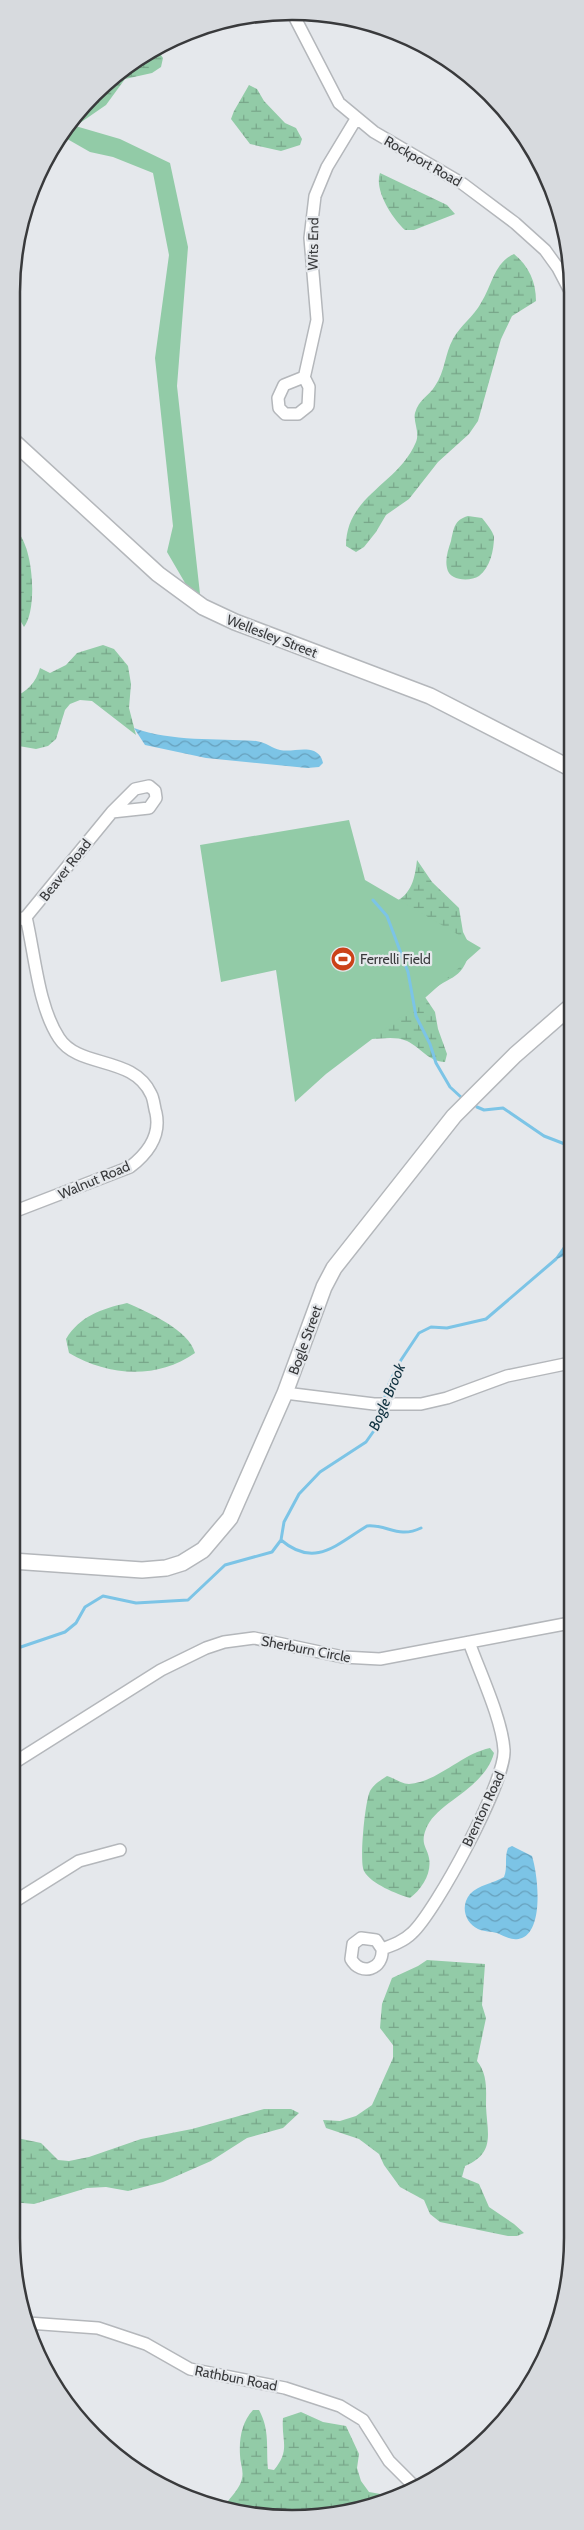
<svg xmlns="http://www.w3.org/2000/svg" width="584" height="2530" viewBox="0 0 584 2530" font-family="Cabin,sans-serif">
<defs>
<pattern id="wetland-marsh" width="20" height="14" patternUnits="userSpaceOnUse" patternTransform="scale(1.25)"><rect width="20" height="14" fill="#92cba7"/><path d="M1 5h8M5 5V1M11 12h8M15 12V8" fill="none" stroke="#78a689"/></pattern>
<pattern id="water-waves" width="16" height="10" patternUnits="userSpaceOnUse" patternTransform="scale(1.25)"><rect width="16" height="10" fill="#7cc4e6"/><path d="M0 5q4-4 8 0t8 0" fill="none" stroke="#67a0bc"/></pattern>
</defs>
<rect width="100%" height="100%" fill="#e5e8ec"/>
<path fill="url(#wetland-marsh)" d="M 158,51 L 163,58 L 161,67 L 152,73 L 125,79 L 106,105 L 64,134 L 121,69 Z
M 249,85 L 257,89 L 264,101 L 285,123 L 296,128 L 302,139 L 300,145 L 281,151 L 250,144 L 231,119 L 234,111 Z
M 380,173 L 447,205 L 455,214 L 414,230 L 405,230 C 392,218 374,190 380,173 Z
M 514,254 C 529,266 536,282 536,301 L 512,316 L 501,339 L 478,421 L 469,434 L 438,462 L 409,499 L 386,515 L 376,532 L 364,547 L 356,552 L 346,546 C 346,495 398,485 416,442 C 420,432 413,422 415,413 C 419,399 429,396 435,386 C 445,372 445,353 453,339 C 460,326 474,316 481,303 C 492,286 494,263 514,254 Z
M 468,516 L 482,518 C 486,523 493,531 494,537 C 494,550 490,568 479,576 C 470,582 449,581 447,568 C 445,559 448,550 451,541 C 454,528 454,520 468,516 Z
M 13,528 C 34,540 38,610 24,627 L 13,608 Z
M 103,645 L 114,649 L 128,666 L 131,684 L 129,708 L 136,735 L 92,701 L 80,700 L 70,704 L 65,710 L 56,739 L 48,746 L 36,749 L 13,745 L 13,698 C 27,691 36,683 40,668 L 50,673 L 66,665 L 77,653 Z
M 417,860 L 432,882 L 459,908 L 463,932 L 471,948 C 461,985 448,973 425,997 L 435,1012 L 438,1029 L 447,1054 L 445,1062 C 429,1062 420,1047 407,1041 C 394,1036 383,1039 371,1039 L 394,902 C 412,895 415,877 417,860 Z
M 127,1303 C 148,1312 189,1330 195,1353 C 156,1380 108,1376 69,1353 L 66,1339 C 80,1316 101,1309 127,1303 Z
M 490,1748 L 494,1753 C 484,1790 436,1802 426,1829 C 420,1844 427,1847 429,1858 C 432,1873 422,1889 410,1898 C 397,1894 371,1884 364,1871 C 359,1862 365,1801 370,1791 C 374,1784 381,1780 387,1776 C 394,1778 402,1784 409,1784 C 438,1782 461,1754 490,1748 Z
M 427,1960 L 485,1964 L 482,2005 L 486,2018 L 477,2061 C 488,2075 486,2090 486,2106 C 487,2133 496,2153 465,2166 L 462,2177 L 479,2184 L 489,2207 L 514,2224 L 524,2233 L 517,2236 L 508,2236 L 440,2222 L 430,2214 L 424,2200 L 400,2187 L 384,2165 L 379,2154 L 359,2139 L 326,2128 L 323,2120 L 340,2121 L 356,2116 L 372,2105 L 393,2058 L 393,2045 L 380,2028 L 382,2004 L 392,1978 L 418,1966 Z
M 264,2109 L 291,2109 L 299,2113 L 283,2128 L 247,2138 L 211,2161 L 163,2182 L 128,2191 L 106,2187 L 87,2188 L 34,2204 L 11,2202 L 12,2137 L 41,2143 L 58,2160 L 69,2161 L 89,2157 L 141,2139 L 192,2129 Z
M 253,2410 L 259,2410 C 270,2430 266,2447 268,2469 L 274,2470 C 291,2450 281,2441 283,2418 L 301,2412 L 323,2422 L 346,2426 L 359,2454 L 357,2468 L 361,2481 L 369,2492 L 392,2496 L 365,2509 L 273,2518 L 225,2505 C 230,2498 238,2490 241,2482 C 245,2472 240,2464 240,2455 C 239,2438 242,2422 253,2410 Z"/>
<path fill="#92cba7" d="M 72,125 L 120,139 L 170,163 L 188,247 L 177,386 L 202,612 L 167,552 L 173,526 L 155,358 L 169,255 L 153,173 L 113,157 L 90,152 L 62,136 Z
M 349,820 L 365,880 L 481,948 L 417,1005 L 326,1074 L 295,1102 L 276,970 L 221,982 L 200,845 Z"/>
<path fill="url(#water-waves)" d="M 134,728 C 172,742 216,738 256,741 C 266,742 273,749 280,750 C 292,752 303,747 314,751 C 320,754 322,758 323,763 L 319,767 L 307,768 L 206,758 L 145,745 Z
M 570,1237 L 570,1253 L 553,1261 Z
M 512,1846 L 532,1856 C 538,1875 544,1929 522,1938 C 512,1942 505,1936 497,1933 C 491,1931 484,1932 478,1929 C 465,1923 460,1906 470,1894 C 478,1885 494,1883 504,1877 C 508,1867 504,1858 508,1848 Z"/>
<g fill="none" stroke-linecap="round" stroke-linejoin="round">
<path stroke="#7cc4e6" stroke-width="3" d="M 373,900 L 387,916 L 408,972 L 416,1016 L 430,1044 L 436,1063 L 450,1087 L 462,1098
M 477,1107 L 484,1110 L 503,1108 L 544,1136 L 570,1146
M 384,1400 L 389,1384 L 399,1363 L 419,1333 L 431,1327 L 447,1328 L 486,1319 L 556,1259
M 281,1540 C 315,1569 337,1544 367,1526 C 387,1524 398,1539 421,1528
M 12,1650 L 65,1632 L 76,1623 L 85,1607 L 103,1596 L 136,1603 L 188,1600 L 225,1565 L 272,1552 L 281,1540 L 284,1522 L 299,1494 L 320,1472 L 366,1442 L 378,1425 L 383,1406"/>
<defs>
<path id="street" d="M 294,16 L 339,103 L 374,132 L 463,184 L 515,223 L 545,250 L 558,268 L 570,291
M 304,377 L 309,387 L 308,406 L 298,414 L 285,414 L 279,408 L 278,398 L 284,385 L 304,377 L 305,374 L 317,320 L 310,238 L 315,196 L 327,167 L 356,119
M 13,922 L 26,917 L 112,812 L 135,789 L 149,786 L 155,791 L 156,798 L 149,808 L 112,812
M 13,1212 L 130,1167 C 147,1154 161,1136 156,1113 C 154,1107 154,1099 151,1094 C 133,1055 79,1069 59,1038 C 38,1006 35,955 26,917
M 285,1393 L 374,1404 L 421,1404 L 447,1398 L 507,1376 L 570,1363
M 12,1764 L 161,1670 L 206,1648 L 224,1642 L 254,1638 L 343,1657 L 380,1659 L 570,1623
M 12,1903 L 79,1861 L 120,1850
M 382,1949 C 384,1969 361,1977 351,1959 L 353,1944 L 361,1938 L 376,1940 L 382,1949 C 393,1945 404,1941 412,1933 C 436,1911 506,1781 504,1750 C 502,1719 480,1673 469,1642
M 28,2323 L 98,2328 L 146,2344 L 190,2369 L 285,2388 L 340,2406 L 363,2420 L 389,2461 L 413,2485"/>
<path id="secondary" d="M 13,441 L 158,574 L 203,607 L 235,622 L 430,696 L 570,768
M 12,1561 L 142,1570 L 166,1568 L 182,1563 L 203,1550 L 230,1518 L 285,1393 L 324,1287 L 334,1268 L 454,1116 L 515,1055 L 570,1007"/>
</defs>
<use href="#street" stroke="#b4b7bb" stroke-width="14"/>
<use href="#secondary" stroke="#b4b7bb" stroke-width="18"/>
<use href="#street" stroke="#fff" stroke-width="11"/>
<use href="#secondary" stroke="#fff" stroke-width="15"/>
</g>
<defs>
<symbol id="stadium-disc" viewBox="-11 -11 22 22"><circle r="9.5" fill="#cb4219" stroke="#e5e8ec"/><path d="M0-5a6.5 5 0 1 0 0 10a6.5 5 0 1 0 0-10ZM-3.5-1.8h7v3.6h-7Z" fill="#fff"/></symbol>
</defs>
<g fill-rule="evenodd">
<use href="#stadium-disc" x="329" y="945" width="28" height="28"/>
</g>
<g text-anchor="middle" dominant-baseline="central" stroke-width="4.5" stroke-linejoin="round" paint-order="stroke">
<g font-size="14" fill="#393a3c" stroke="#e5e8ec">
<text transform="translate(423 161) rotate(30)">Rockport Road</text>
<text transform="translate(313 244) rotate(-89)">Wits End</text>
<text transform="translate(272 636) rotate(21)">Wellesley Street</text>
<text transform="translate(65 870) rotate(-52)">Beaver Road</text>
<text transform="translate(94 1180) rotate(-23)">Walnut Road</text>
<text transform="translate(305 1340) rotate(-70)">Bogle Street</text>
<text transform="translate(306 1649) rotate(11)">Sherburn Circle</text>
<text transform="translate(483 1809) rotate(-65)">Brenton Road</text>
<text transform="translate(236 2378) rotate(11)">Rathbun Road</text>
</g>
<g font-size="14" fill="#393a3c" stroke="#e5e8ec" text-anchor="start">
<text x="360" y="959">Ferrelli Field</text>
</g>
<g font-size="15" font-style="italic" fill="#0e303e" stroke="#e5e8ec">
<text transform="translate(387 1397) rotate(-67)">Bogle Brook</text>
</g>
</g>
<path d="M0 0H584V2530H0ZM292 20H292A272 272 0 0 1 564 292V2238A272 272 0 0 1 292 2510H292A272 272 0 0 1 20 2238V292A272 272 0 0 1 292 20Z" fill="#d7dade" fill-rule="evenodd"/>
<path fill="none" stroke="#393a3c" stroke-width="2.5" d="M292 20H292A272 272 0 0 1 564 292V2238A272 272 0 0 1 292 2510H292A272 272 0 0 1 20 2238V292A272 272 0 0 1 292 20Z"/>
</svg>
